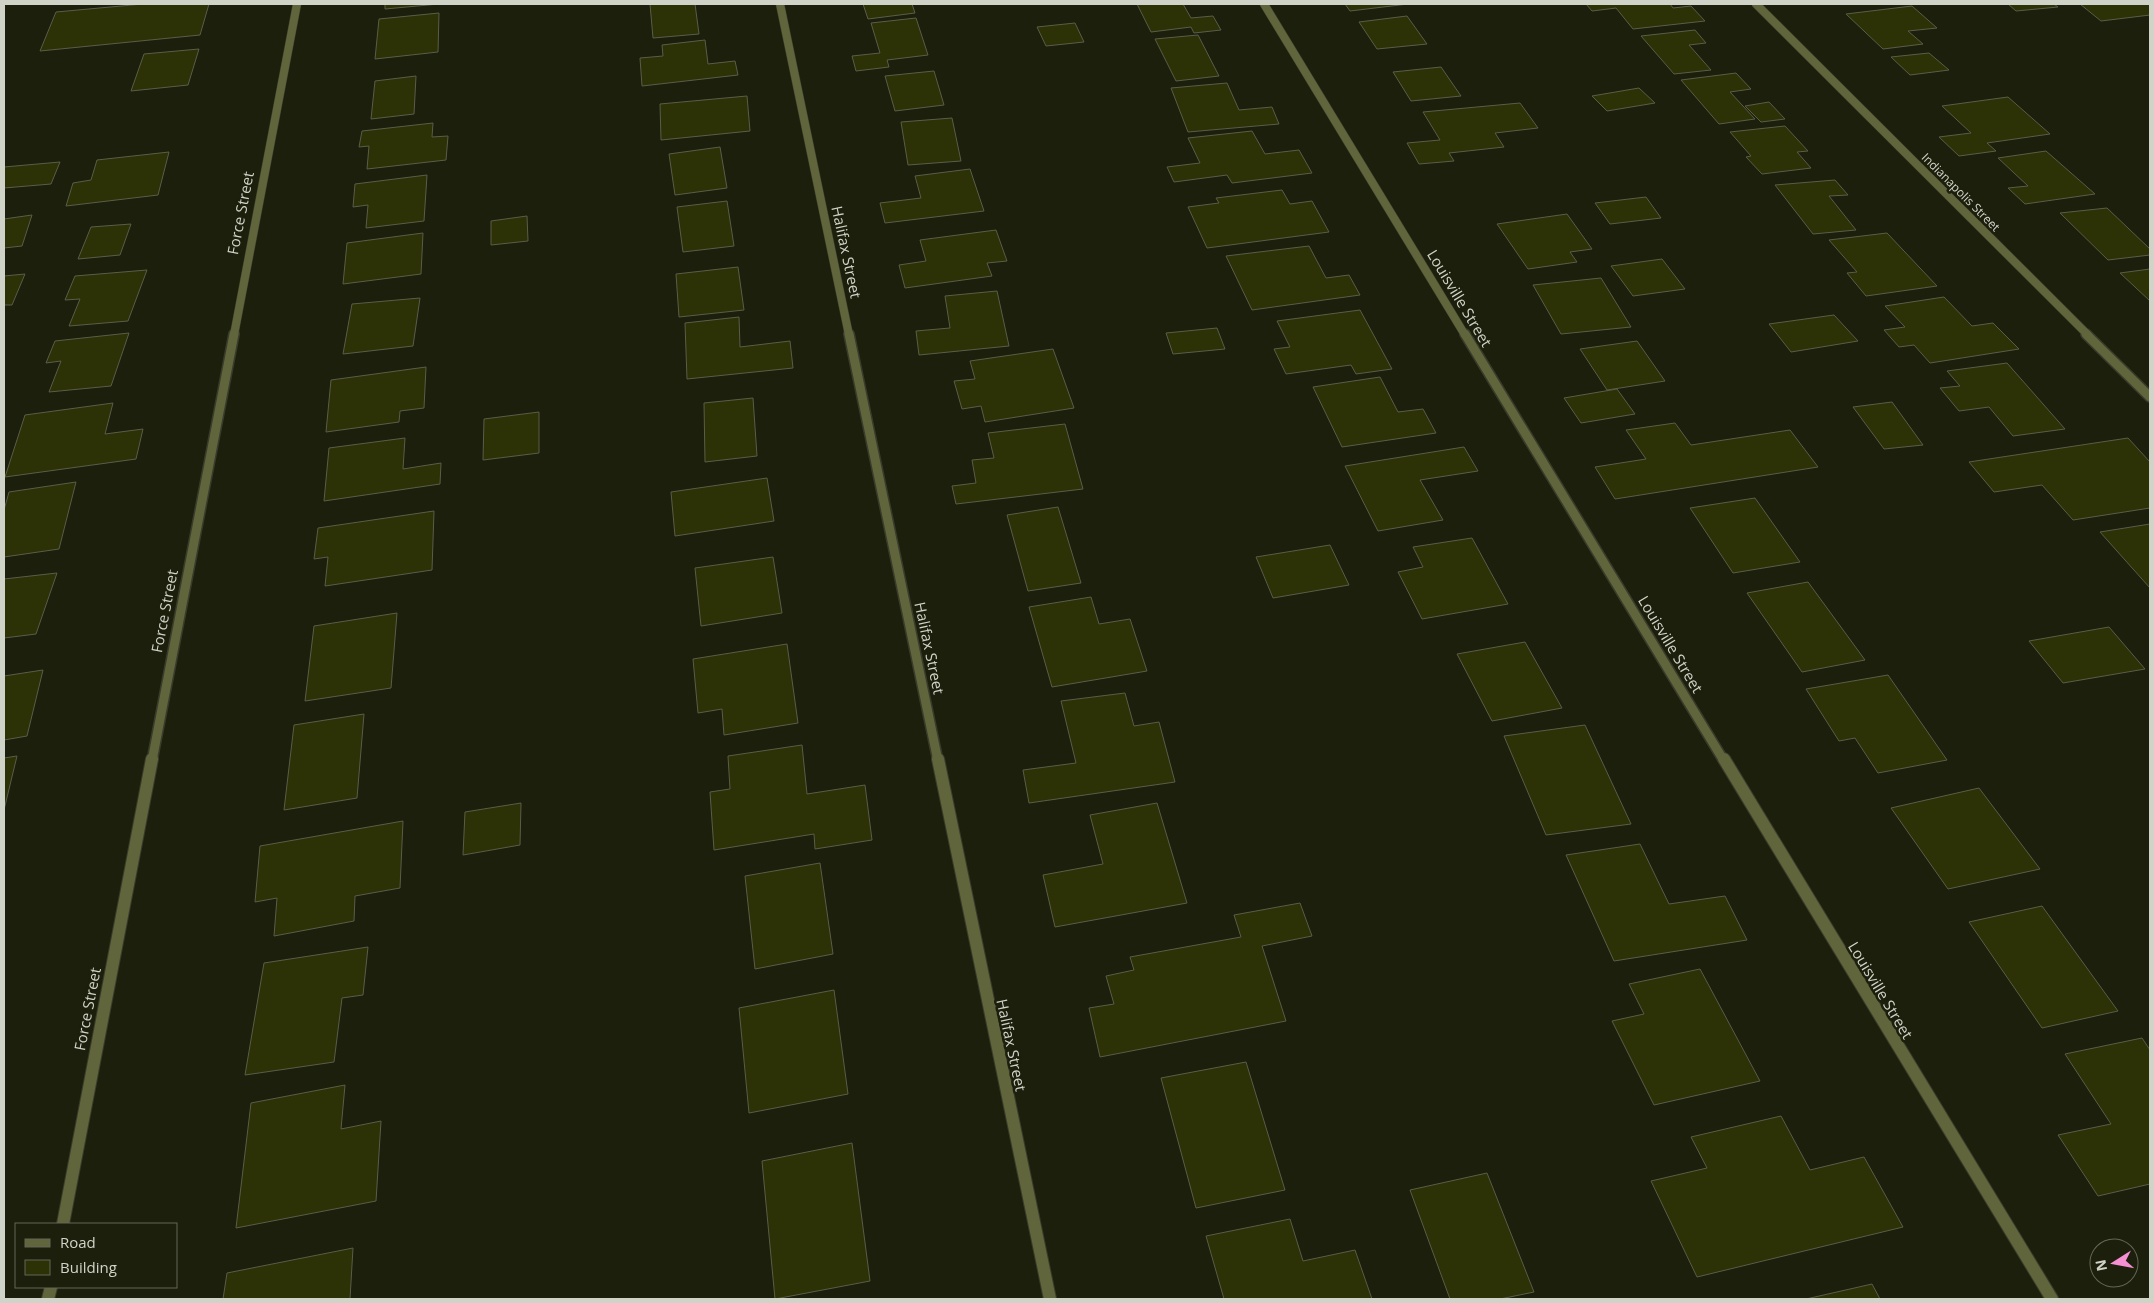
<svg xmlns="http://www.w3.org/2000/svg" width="2154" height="1303" viewBox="0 0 2154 1303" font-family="'Open Sans',sans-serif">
<rect width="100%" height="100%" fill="#1d1f0d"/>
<path fill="#2d3106" stroke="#5a5d48" d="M 143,4 L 209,4 L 200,35 L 40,51 L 56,12 Z
M 385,4 L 439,4 L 385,9 Z
M 650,4 L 695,4 L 699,34 L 653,38 Z
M 863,4 L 912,4 L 915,13 L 868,19 Z
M 1137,4 L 1183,4 L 1191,18 L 1213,16 L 1221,30 L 1194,33 L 1191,27 L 1151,32 Z
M 1345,4 L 1408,4 L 1350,11 Z
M 1586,4 L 1670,4 L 1673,8 L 1691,6 L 1705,21 L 1633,29 L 1616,8 L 1592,11 Z
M 2008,4 L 2054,4 L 2058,7 L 2016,11 Z
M 2080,4 L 2150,4 L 2150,15 L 2101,21 Z
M 1912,6 L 1937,28 L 1908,31 L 1923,44 L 1883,49 L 1846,14 Z
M 439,13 L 438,52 L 375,59 L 379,19 Z
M 1407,16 L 1427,44 L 1377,49 L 1359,22 Z
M 916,18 L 928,55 L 887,60 L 889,67 L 856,71 L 852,56 L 880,53 L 871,23 Z
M 1075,23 L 1084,42 L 1046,46 L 1037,27 Z
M 1695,30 L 1706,43 L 1689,45 L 1711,70 L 1674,74 L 1641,36 Z
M 1198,35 L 1219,76 L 1176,81 L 1155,39 Z
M 705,40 L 708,64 L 735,61 L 738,75 L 642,86 L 640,58 L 663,56 L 662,45 Z
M 199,49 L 188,85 L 131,91 L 144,54 Z
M 1929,53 L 1949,70 L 1910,75 L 1891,57 Z
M 1441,67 L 1461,96 L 1411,101 L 1393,72 Z
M 934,71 L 944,105 L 895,111 L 885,76 Z
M 1736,73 L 1751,89 L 1730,92 L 1755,119 L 1719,124 L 1681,80 Z
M 416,76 L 414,114 L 371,119 L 375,81 Z
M 1227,83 L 1239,110 L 1272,107 L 1279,124 L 1188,132 L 1171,88 Z
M 1639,88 L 1655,103 L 1607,111 L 1592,96 Z
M 747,96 L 750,131 L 661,140 L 660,104 Z
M 2008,97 L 2050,134 L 1987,143 L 1996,151 L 1959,156 L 1939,137 L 1971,133 L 1942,106 Z
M 1769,102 L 1785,119 L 1761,122 L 1745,106 Z
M 1520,103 L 1538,128 L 1495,133 L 1504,147 L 1449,153 L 1454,161 L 1419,164 L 1407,143 L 1440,140 L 1423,112 Z
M 952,118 L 961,161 L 908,165 L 901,122 Z
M 433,123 L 432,137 L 448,136 L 446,160 L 367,169 L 369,146 L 359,147 L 362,131 Z
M 1785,126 L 1808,151 L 1797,152 L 1811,168 L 1762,174 L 1746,157 L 1751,156 L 1730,132 Z
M 1252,131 L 1265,154 L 1299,150 L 1312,173 L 1232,183 L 1227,175 L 1174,182 L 1167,167 L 1200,163 L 1188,138 Z
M 720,147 L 727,188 L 675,195 L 669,154 Z
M 2046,151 L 2095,194 L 2025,204 L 2008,188 L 2028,186 L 1998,158 Z
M 169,152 L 158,195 L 66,206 L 73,183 L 91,180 L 97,160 Z
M 60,162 L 51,184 L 4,188 L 4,167 Z
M 970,169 L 984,211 L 885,223 L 880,203 L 921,198 L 915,176 Z
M 427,175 L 424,221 L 366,228 L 368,205 L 353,207 L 355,184 Z
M 1835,180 L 1848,195 L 1829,196 L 1856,230 L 1813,234 L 1775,185 Z
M 1282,190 L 1290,204 L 1312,201 L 1329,232 L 1207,248 L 1188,207 L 1219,203 L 1216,198 Z
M 1646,197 L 1661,218 L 1610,224 L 1595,203 Z
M 727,201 L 734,246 L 683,252 L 677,207 Z
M 2107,208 L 2150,249 L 2150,255 L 2108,260 L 2060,213 Z
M 1567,214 L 1592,249 L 1570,252 L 1577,262 L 1528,269 L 1497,224 Z
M 32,215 L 22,246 L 4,248 L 4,219 Z
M 527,216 L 528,241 L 491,245 L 491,221 Z
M 131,224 L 120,255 L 78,259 L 91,227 Z
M 996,230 L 1007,261 L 987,263 L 992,276 L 905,288 L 899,265 L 926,261 L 920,240 Z
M 423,233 L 421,274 L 343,284 L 347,243 Z
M 1887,233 L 1937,286 L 1866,296 L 1847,273 L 1857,272 L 1829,240 Z
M 1309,246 L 1326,278 L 1349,275 L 1360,295 L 1252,310 L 1226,256 Z
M 1662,259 L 1685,289 L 1633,296 L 1611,266 Z
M 738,267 L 744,310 L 679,317 L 676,274 Z
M 2150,269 L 2150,301 L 2120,273 Z
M 147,270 L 128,321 L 69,326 L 80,299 L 65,300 L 75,276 Z
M 25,274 L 12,305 L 4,305 L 4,276 Z
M 1601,278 L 1631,327 L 1561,334 L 1533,285 Z
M 997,291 L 1009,346 L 919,355 L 916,331 L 950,328 L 945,296 Z
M 1944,297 L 1972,326 L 1993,323 L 2019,349 L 1930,363 L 1914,345 L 1899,347 L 1884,330 L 1905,327 L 1885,306 Z
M 420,298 L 413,346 L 343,354 L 352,304 Z
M 1360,310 L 1392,369 L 1356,374 L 1351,365 L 1286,374 L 1274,349 L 1290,347 L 1277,321 Z
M 1834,315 L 1858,341 L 1791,352 L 1769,324 Z
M 739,317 L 740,347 L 790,341 L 793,368 L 687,379 L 685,323 Z
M 1217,328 L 1225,349 L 1173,354 L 1166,333 Z
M 129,333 L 111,386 L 49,392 L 61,361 L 46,363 L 55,341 Z
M 1637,341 L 1665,381 L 1607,390 L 1580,349 Z
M 1053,349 L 1074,408 L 985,422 L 981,406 L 962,409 L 954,381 L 975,379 L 970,361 Z
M 2007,363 L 2065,429 L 2013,436 L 1989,407 L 1959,411 L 1940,388 L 1960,386 L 1947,371 Z
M 426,367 L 424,408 L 400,411 L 399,422 L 326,432 L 331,380 Z
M 1380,377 L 1398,412 L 1423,409 L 1436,433 L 1342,447 L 1313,387 Z
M 1617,389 L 1635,414 L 1581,423 L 1564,398 Z
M 753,398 L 757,456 L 705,462 L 704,403 Z
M 1892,402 L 1923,445 L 1884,449 L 1853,407 Z
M 113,403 L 105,434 L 143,429 L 136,459 L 5,477 L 25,415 Z
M 539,412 L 539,453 L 483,460 L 484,419 Z
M 1675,423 L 1691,445 L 1790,430 L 1818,467 L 1615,499 L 1595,467 L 1646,459 L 1626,430 Z
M 1065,424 L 1083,489 L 956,504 L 952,486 L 976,483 L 972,460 L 994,458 L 988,433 Z
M 405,438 L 403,469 L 441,463 L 440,484 L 324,501 L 329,448 Z
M 2128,438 L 2150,462 L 2150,508 L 2073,520 L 2042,485 L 1994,492 L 1969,462 Z
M 1464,447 L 1478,471 L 1420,480 L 1443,520 L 1378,531 L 1345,466 Z
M 767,478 L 774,521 L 675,536 L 671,492 Z
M 76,482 L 59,549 L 4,557 L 4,510 L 9,492 Z
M 1755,498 L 1800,562 L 1733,573 L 1690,508 Z
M 1058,507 L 1081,583 L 1028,591 L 1007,515 Z
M 434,511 L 432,570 L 325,586 L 328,557 L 314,559 L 318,528 Z
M 2150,524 L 2150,588 L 2100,532 Z
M 1472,538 L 1508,604 L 1422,619 L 1398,572 L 1423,567 L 1413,547 Z
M 1330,545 L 1349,585 L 1273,598 L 1256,557 Z
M 773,557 L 782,613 L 701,626 L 695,568 Z
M 57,573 L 36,634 L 4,638 L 4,579 Z
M 1808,582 L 1865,660 L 1802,672 L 1747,593 Z
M 1091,597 L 1099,624 L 1130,619 L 1147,671 L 1052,687 L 1029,607 Z
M 397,613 L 391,688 L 305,701 L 314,626 Z
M 2109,627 L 2145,669 L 2063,683 L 2029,641 Z
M 1525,642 L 1562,708 L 1492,721 L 1457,654 Z
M 787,644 L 798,723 L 724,735 L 722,709 L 698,713 L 693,659 Z
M 43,670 L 27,736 L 4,740 L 4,676 Z
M 1888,675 L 1947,760 L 1878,773 L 1855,738 L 1839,741 L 1806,689 Z
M 1125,693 L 1134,726 L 1159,722 L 1175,782 L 1029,803 L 1023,770 L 1076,763 L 1061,701 Z
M 364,714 L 357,798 L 284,810 L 294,725 Z
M 1585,725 L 1631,824 L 1546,835 L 1504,736 Z
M 802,745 L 807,794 L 865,785 L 872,840 L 815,849 L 814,834 L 714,850 L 710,792 L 730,789 L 728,756 Z
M 17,756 L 4,810 L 4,758 Z
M 1979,788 L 2040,869 L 1948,889 L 1891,808 Z
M 521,803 L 520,845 L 463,855 L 465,812 Z
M 1157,803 L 1187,903 L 1055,927 L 1043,875 L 1103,864 L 1090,815 Z
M 403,821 L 400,888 L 355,896 L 354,921 L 274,936 L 277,898 L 255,902 L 260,846 Z
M 1640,844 L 1669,904 L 1725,896 L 1747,940 L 1614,961 L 1566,855 Z
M 820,863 L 833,954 L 755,969 L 745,876 Z
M 1300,903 L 1312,936 L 1262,946 L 1286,1021 L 1100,1057 L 1089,1008 L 1114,1004 L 1106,976 L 1134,970 L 1130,957 L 1241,937 L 1234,915 Z
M 2042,906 L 2118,1011 L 2042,1028 L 1969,922 Z
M 368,947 L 363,995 L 342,998 L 334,1062 L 245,1075 L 264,963 Z
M 1700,969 L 1760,1081 L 1654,1105 L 1612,1021 L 1644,1014 L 1629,984 Z
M 834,990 L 848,1094 L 749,1113 L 739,1008 Z
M 2142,1038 L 2150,1050 L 2150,1184 L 2098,1196 L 2058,1135 L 2111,1124 L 2065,1054 Z
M 1246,1062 L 1285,1190 L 1196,1208 L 1161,1078 Z
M 345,1085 L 341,1129 L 381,1121 L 376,1201 L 236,1228 L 251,1103 Z
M 1781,1116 L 1810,1170 L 1864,1157 L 1903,1227 L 1697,1277 L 1651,1181 L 1707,1168 L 1691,1137 Z
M 852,1143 L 870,1281 L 775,1299 L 762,1161 Z
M 1487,1173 L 1534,1292 L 1500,1299 L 1450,1299 L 1410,1190 Z
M 1290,1219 L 1303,1261 L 1355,1250 L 1372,1299 L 1224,1299 L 1206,1236 Z
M 353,1248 L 350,1299 L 223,1299 L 227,1273 Z
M 1872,1284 L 1880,1299 L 1806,1299 Z"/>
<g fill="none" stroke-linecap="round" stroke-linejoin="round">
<defs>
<path id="street-far2" d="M 780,4 L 849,335
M 1264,4 L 1465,335
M 1756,4 L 2088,335
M 234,335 L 297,4"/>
<path id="street-far1" d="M 849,334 L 938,761
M 1465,334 L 1724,761
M 2086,334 L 2150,397
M 152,761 L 234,334"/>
<path id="street" d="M 938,759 L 1050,1299
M 1724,759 L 2052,1299
M 63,1224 L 152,759
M 48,1299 L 51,1287"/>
</defs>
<use href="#street-far2" stroke="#3a3c2b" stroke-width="9"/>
<use href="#street-far1" stroke="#3a3c2b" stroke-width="12"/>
<use href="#street" stroke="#3a3c2b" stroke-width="14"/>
<use href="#street-far2" stroke="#60653c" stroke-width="8"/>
<use href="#street-far1" stroke="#60653c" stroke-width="9"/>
<use href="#street" stroke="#60653c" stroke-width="12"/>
</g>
<g text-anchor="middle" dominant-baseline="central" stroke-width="5" stroke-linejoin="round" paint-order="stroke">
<g font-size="12" fill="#d0d3c7" stroke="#1d1f0d">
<text transform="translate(1961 192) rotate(45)">Indianapolis Street</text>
</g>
<g font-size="15" fill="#d0d3c7" stroke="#1d1f0d">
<text transform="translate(240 213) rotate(-79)">Force Street</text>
<text transform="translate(847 252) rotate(78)">Halifax Street</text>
<text transform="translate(1460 298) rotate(59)">Louisville Street</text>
<text transform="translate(164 611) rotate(-79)">Force Street</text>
<text transform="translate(1671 644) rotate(59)">Louisville Street</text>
<text transform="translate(930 648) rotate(78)">Halifax Street</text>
<text transform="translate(1881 990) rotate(59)">Louisville Street</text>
<text transform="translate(87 1009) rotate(-79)">Force Street</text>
<text transform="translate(1012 1045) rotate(78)">Halifax Street</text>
</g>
</g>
<rect width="2154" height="1303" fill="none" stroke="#d0d3c7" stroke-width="10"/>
<rect x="15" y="1223" width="162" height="65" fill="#1d1f0d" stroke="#656757"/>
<rect x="25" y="1239" width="25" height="8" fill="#60653c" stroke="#656757"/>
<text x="60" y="1248" font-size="15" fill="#d0d3c7">Road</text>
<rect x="25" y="1260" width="25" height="15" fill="#2d3106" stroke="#656757"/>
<text x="60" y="1273" font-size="15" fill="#d0d3c7">Building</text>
<g transform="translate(2114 1263) rotate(259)"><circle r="24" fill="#1d1f0d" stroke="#656757"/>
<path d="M0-4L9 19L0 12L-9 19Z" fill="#f591d3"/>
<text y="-8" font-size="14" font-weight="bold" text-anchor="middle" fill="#d0d3c7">N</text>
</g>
</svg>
